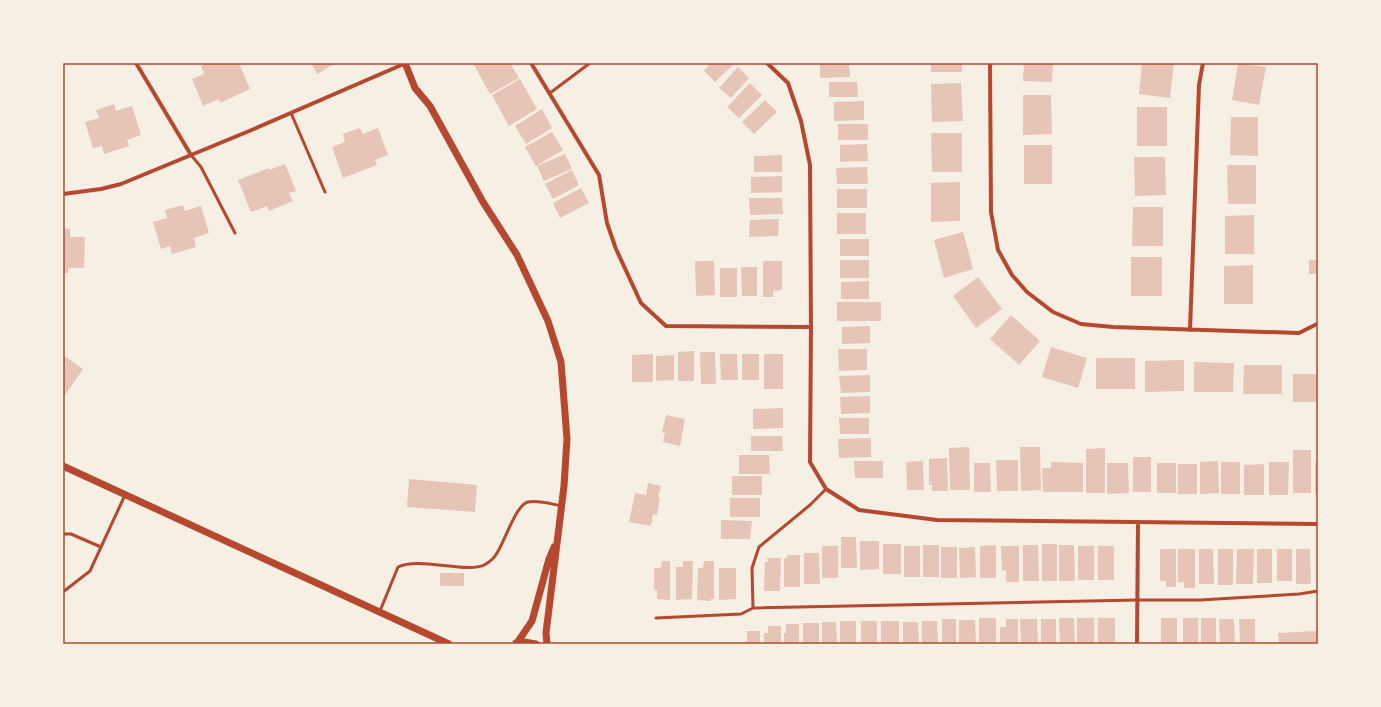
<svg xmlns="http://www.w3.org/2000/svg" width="1381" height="707" viewBox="0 0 1381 707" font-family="Raleway,sans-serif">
<rect width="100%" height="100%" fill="#f6efe4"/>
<path fill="#e6c5b7" d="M 207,63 L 220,63 L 221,64 L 224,63 L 239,63 L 250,89 L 220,103 L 219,99 L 203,106 L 192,79 L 204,74 L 201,66 Z
M 311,63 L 336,63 L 317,74 Z
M 473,63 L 510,63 L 519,78 L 490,94 Z
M 711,63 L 735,63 L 715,82 L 704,71 Z
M 820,63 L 849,63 L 850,77 L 820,78 Z
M 931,63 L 962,63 L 962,72 L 931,72 Z
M 1024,63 L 1053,63 L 1052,82 L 1023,81 Z
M 1142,63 L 1174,63 L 1170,98 L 1139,94 Z
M 1238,63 L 1266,67 L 1259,105 L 1232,100 Z
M 738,67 L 749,78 L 731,98 L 719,88 Z
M 520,79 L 537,109 L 509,126 L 492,95 Z
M 829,82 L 857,82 L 858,97 L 829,97 Z
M 750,83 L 762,95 L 739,118 L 727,107 Z
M 961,83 L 963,121 L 932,122 L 931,84 Z
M 1023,95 L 1051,95 L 1052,134 L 1023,135 Z
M 765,100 L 777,112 L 754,134 L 742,122 Z
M 864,101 L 864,120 L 834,121 L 834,102 Z
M 114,104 L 116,111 L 132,106 L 141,135 L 127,140 L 129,146 L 104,154 L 102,146 L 93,148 L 85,122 L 99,118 L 96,110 Z
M 1137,107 L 1167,107 L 1167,146 L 1137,146 Z
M 542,109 L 552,128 L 526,144 L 515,126 Z
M 1231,117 L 1258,117 L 1258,156 L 1230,155 Z
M 838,124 L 868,124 L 868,140 L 838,140 Z
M 360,128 L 363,134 L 378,128 L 388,155 L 375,160 L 377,165 L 343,178 L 332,147 L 345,142 L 343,134 Z
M 552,132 L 563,150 L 536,166 L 525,147 Z
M 931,133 L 962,133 L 962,172 L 932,172 Z
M 867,144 L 868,161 L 840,162 L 840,145 Z
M 1024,145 L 1052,145 L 1052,184 L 1024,184 Z
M 565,154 L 572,169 L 544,181 L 537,166 Z
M 782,155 L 782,172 L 754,172 L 754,156 Z
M 1134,157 L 1165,157 L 1166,195 L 1135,196 Z
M 285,164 L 296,191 L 289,193 L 293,201 L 269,211 L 267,206 L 251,212 L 238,180 L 269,168 L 269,170 Z
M 1227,165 L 1256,165 L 1256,204 L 1228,204 Z
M 867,167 L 868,184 L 837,184 L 836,168 Z
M 572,170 L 579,185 L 553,199 L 545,184 Z
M 782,176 L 782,192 L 751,193 L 751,177 Z
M 960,182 L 960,221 L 931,222 L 931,183 Z
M 581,188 L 589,203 L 560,218 L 553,203 Z
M 837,189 L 867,189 L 867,208 L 837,208 Z
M 749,198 L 782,198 L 783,214 L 750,215 Z
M 183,205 L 185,211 L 201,206 L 209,233 L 194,238 L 196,247 L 172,254 L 170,246 L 161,249 L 153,222 L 167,218 L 165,210 Z
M 1133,207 L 1163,207 L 1163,246 L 1132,246 Z
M 837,213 L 866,213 L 866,234 L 837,234 Z
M 1254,215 L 1254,254 L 1225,254 L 1225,216 Z
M 779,219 L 778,236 L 749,237 L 750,220 Z
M 63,228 L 70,229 L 70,237 L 85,237 L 84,268 L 69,268 L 68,273 L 63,273 Z
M 963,232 L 973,269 L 944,278 L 934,240 Z
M 840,239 L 869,239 L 869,256 L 840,256 Z
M 1131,257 L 1162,257 L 1162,296 L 1131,296 Z
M 840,260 L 869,260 L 869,278 L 840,278 Z
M 1309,260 L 1318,260 L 1318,274 L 1309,274 Z
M 695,261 L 714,261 L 715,295 L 696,296 Z
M 763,261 L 782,261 L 782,290 L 773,291 L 773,297 L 763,297 Z
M 1253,265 L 1253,304 L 1224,304 L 1224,266 Z
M 741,267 L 757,267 L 757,296 L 742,296 Z
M 720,268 L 737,268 L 737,297 L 720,297 Z
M 978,277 L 1002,309 L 976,328 L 953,296 Z
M 869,281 L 869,299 L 841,299 L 841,282 Z
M 837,302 L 881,302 L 881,321 L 837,321 Z
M 1011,315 L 1040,341 L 1019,365 L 990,339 Z
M 870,326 L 870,343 L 842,344 L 842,327 Z
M 1051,347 L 1087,358 L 1078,388 L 1042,377 Z
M 838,349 L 867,349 L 867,370 L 839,371 Z
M 694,351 L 694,381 L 678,381 L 678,352 Z
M 700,352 L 715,352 L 716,384 L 701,384 Z
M 653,354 L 653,382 L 632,382 L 632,355 Z
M 720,354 L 737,354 L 738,380 L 721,380 Z
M 742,354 L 759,354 L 759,380 L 742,380 Z
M 764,354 L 783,354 L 783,389 L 764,389 Z
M 63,355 L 83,369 L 63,398 Z
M 674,355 L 674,380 L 656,381 L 656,356 Z
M 1096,358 L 1135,358 L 1135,389 L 1096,389 Z
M 1184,360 L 1184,391 L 1145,392 L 1145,361 Z
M 1194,362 L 1234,363 L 1233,392 L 1194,392 Z
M 1244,365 L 1282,365 L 1282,394 L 1243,394 Z
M 1293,374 L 1318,374 L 1318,402 L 1293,402 Z
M 870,375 L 870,392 L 841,393 L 839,376 Z
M 870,396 L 870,413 L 841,414 L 840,397 Z
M 783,408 L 783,428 L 753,429 L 753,409 Z
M 666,415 L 685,419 L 680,446 L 663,442 L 665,433 L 662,432 Z
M 839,418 L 869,418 L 869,434 L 840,434 Z
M 751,436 L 782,436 L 783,451 L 751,451 Z
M 871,438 L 871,457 L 839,458 L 838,439 Z
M 969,447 L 970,490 L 950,490 L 949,448 Z
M 1020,447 L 1040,447 L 1041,490 L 1021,491 Z
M 1105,448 L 1105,493 L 1086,493 L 1086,449 Z
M 1293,450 L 1311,450 L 1311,493 L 1293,493 Z
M 739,455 L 769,455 L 770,474 L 739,474 Z
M 1133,457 L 1151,457 L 1151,492 L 1133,492 Z
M 947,458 L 948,491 L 932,491 L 932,485 L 929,485 L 929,459 Z
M 996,460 L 1018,460 L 1018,491 L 997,491 Z
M 854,461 L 883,461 L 883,478 L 855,478 Z
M 923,461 L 924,490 L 907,490 L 906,462 Z
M 1218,461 L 1219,493 L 1200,494 L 1200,462 Z
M 1051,462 L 1083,463 L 1083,492 L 1043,492 L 1042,468 L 1051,468 Z
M 1221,462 L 1240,462 L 1240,494 L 1221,494 Z
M 1269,462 L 1289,462 L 1288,495 L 1269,495 Z
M 974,463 L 990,463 L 991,492 L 974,492 Z
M 1107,463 L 1128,463 L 1129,493 L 1107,494 Z
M 1157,463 L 1176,463 L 1176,493 L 1157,493 Z
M 1315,463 L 1318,463 L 1318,495 L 1315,495 Z
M 1178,464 L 1197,464 L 1197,494 L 1178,494 Z
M 1264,464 L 1264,495 L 1244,495 L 1244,465 Z
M 732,476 L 762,476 L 762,495 L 732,495 Z
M 409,479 L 477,485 L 475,512 L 407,507 Z
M 648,483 L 661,486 L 658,497 L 660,497 L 657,515 L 653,514 L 651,526 L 629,522 L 635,493 L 646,495 Z
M 730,498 L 760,498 L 760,517 L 730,517 Z
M 721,520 L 752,521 L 750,539 L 721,539 Z
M 841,537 L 856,537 L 857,568 L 841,568 Z
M 860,541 L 879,541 L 879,569 L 860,570 Z
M 883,544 L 901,544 L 901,574 L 883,574 Z
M 1042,544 L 1057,544 L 1057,581 L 1042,581 Z
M 923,545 L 939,545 L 939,577 L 923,577 Z
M 996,545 L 996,578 L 980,578 L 980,546 Z
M 1023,545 L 1038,545 L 1039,581 L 1023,581 Z
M 1059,545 L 1074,545 L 1075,581 L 1059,581 Z
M 822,546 L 838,546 L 838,578 L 822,578 Z
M 904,546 L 920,546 L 920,577 L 904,577 Z
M 1001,546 L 1019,546 L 1019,582 L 1006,582 L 1006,570 L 1002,571 Z
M 1078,546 L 1094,546 L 1094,580 L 1078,580 Z
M 1098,546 L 1114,546 L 1114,580 L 1098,580 Z
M 941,547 L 957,547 L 957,578 L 941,578 Z
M 975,547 L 976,577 L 960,578 L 959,548 Z
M 1160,549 L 1176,549 L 1176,587 L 1166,587 L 1166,581 L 1160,581 Z
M 1178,549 L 1195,549 L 1195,588 L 1184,588 L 1184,582 L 1178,582 Z
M 1199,549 L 1213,549 L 1214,584 L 1199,584 Z
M 1218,549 L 1233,549 L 1233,585 L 1218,585 Z
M 1237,549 L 1254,549 L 1253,584 L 1236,584 Z
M 1257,549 L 1272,549 L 1272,583 L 1257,583 Z
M 1277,549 L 1292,549 L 1292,581 L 1277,581 Z
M 1296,549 L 1310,549 L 1311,584 L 1296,584 Z
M 804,553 L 819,553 L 820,584 L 804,584 Z
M 787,555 L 800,555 L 800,587 L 784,587 L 784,558 L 787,558 Z
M 767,558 L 781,558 L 780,591 L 764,591 L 765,562 L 768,562 Z
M 662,561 L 670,561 L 670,600 L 657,599 L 657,590 L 654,590 L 654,568 L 661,568 Z
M 683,561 L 693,561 L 692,599 L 676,600 L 676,567 L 683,567 Z
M 704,561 L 714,561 L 714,599 L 711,599 L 710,601 L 697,600 L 698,568 L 703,568 Z
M 719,568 L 736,568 L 736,599 L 719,600 Z
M 440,573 L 464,573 L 464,586 L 440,586 Z
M 979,618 L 996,618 L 996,644 L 979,644 Z
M 1059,618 L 1074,618 L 1075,644 L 1060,644 Z
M 1077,618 L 1094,618 L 1094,644 L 1077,644 Z
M 1098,618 L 1115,618 L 1115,644 L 1098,644 Z
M 1161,618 L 1177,618 L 1177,644 L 1161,644 Z
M 1183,618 L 1198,618 L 1198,644 L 1183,644 Z
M 1201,618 L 1216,618 L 1216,644 L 1201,644 Z
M 942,619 L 956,619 L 956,644 L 942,644 Z
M 1006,619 L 1018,619 L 1018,644 L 1000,644 L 1000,627 L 1006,627 Z
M 1020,619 L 1037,619 L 1038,644 L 1021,644 Z
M 1041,619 L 1056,619 L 1056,644 L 1041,644 Z
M 1219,619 L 1234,619 L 1235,644 L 1220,644 Z
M 1239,619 L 1255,619 L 1255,644 L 1240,644 Z
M 959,620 L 975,620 L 976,644 L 959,644 Z
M 840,621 L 856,621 L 856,644 L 840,644 Z
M 861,621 L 877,621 L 877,644 L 861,644 Z
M 881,621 L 899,621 L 899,644 L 881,644 Z
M 922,621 L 937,621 L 938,644 L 922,644 Z
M 822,622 L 836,622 L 837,644 L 822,644 Z
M 903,622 L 918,622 L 919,644 L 903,644 Z
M 803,623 L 819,623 L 819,644 L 803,644 Z
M 786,624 L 799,624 L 799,644 L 784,644 L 784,633 L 786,633 Z
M 768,626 L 781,626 L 781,644 L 764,644 L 764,633 L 768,633 Z
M 747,631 L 760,631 L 760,644 L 745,644 L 745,641 L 747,641 Z
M 1317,631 L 1317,644 L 1279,644 L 1278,633 Z"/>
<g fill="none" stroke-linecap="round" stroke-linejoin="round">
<path stroke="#b5482f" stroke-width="3" d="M 550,93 L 590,63
M 291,113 L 325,192
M 191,155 L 201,167 L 235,233
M 63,534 L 71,534 L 101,547
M 63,592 L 90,571 L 125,495
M 753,608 L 752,568 L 759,547 L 810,505 L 826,489
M 380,611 L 398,567 C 420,556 468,575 486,564 C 489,562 493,559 495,556 C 504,545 515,505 528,502 C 539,500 551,504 562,506
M 656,618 L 741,614 L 753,608 L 1137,600 L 1200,600 L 1299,594 L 1318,591"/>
<path stroke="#b5482f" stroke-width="4" d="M 136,63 L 191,155
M 531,63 L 599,175 L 607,223 L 616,249 L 641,303 L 666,326 L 811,327
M 767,63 L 788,83 L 801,121 L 810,165 L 811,327 L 810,462 L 826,489 L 859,510 L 937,520 L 1318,524
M 990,63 L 991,212 L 998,250 L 1012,275 L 1027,292 L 1053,312 L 1081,324 L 1113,327 L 1299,333 L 1317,324
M 63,194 L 101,189 L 121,184 L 254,129 L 406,63
M 1190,330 L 1199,85 L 1203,63
M 1137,644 L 1138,522"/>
<path stroke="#b5482f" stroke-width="7" d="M 405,63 L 415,88 L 430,106 L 483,202 L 517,255 L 548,321 L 561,362 L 567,439 L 564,486 L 546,633 L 547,644
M 63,466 L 449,644
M 516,643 L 524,642 L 536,644
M 517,643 L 532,621 L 549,559 L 554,547"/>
</g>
<rect width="1381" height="707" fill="none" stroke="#f6efe4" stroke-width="128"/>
<rect x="64" y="64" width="1253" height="579" fill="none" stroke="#b5482f" stroke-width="1.5"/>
</svg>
